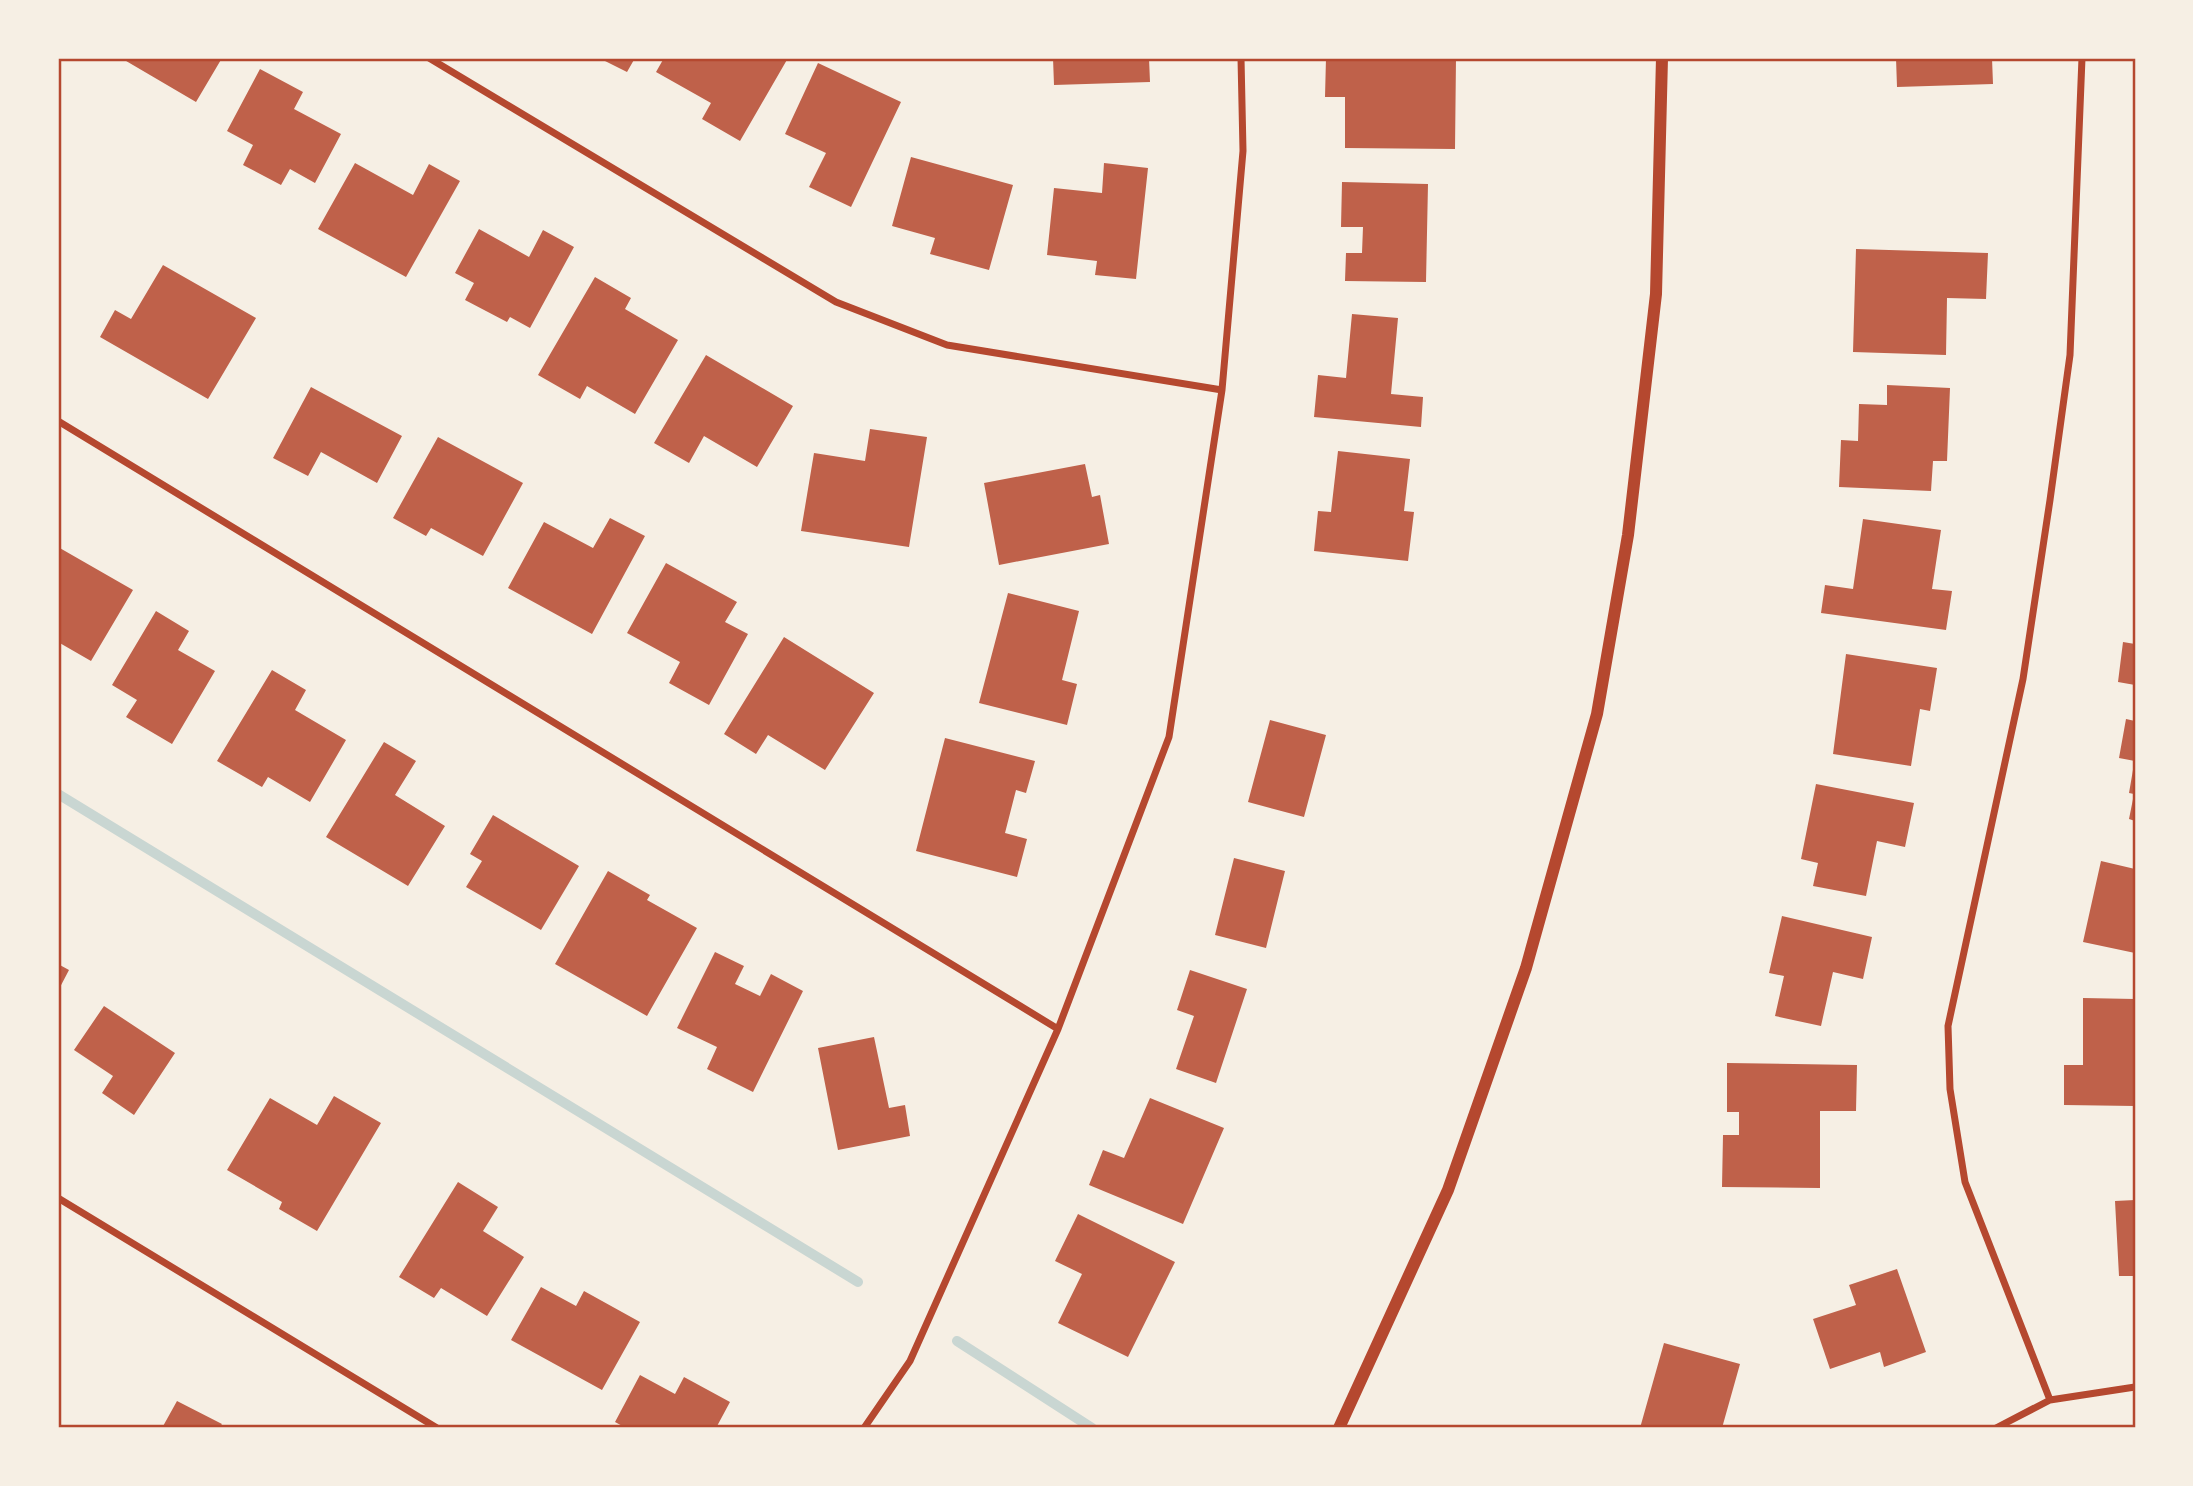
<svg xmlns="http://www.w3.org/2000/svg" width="2193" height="1486" viewBox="0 0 2193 1486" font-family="Rubik,sans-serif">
<rect width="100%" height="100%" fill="#f6efe4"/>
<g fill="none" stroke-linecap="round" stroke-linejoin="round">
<path stroke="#c9d6d2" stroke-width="10" d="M 58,794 L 858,1282
M 957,1341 L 1092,1428"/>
</g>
<path fill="#bf614a" d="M 121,58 L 222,58 L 196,102 Z
M 599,58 L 635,58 L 627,72 Z
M 664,58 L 788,58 L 740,141 L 702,119 L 711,103 L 656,72 Z
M 1053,58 L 1149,58 L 1150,82 L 1054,85 Z
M 1326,58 L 1456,58 L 1455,149 L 1345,148 L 1345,97 L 1325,97 Z
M 1896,58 L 1992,58 L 1993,84 L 1897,87 Z
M 818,63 L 901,102 L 851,207 L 809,187 L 826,153 L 785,134 Z
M 260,69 L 303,92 L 294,109 L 341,134 L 315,183 L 290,169 L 281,185 L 243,165 L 253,145 L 227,131 Z
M 911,157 L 1013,185 L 989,270 L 930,254 L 935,238 L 892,226 Z
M 355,163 L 413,195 L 429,164 L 460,181 L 406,277 L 318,229 Z
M 1104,163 L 1148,168 L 1136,279 L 1095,275 L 1097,261 L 1047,255 L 1054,188 L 1102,193 Z
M 1342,182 L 1428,184 L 1426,282 L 1345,281 L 1346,253 L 1362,253 L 1363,227 L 1341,227 Z
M 479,229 L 529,257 L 543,230 L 574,247 L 530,328 L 510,317 L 507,322 L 465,300 L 474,283 L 455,273 Z
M 1856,249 L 1988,253 L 1986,299 L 1947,298 L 1946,355 L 1853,352 Z
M 163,265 L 256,318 L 208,399 L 100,337 L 115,310 L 131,319 Z
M 595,277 L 631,298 L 625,309 L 678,340 L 635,414 L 587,386 L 580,399 L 538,375 Z
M 1352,314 L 1398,318 L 1391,394 L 1423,397 L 1421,427 L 1314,417 L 1318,375 L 1346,378 Z
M 706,355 L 793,406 L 757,467 L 704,436 L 689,463 L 654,443 Z
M 1887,385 L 1950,388 L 1947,461 L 1933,461 L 1931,491 L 1839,487 L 1841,440 L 1858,441 L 1859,404 L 1887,405 Z
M 311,387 L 402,436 L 377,483 L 321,452 L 308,476 L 273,458 Z
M 870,429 L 927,437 L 909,547 L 801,531 L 814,453 L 865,461 Z
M 438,437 L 523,483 L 483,556 L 431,528 L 426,536 L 393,518 Z
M 1338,451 L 1410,459 L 1404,511 L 1414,512 L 1408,561 L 1314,551 L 1318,511 L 1331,512 Z
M 1085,464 L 1092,497 L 1100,495 L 1109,544 L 999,565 L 984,483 Z
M 610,518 L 645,536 L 592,634 L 508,588 L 544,522 L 593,548 Z
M 1863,519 L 1941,530 L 1932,589 L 1952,591 L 1946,630 L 1821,613 L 1825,585 L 1853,589 Z
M 58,547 L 133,590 L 91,661 L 58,642 Z
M 666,563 L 737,602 L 725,622 L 748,634 L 709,705 L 669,683 L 680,662 L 627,633 Z
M 1008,593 L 1079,611 L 1062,680 L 1077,684 L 1067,725 L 979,703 Z
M 156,611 L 189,631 L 178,650 L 215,671 L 172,744 L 126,717 L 137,700 L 112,685 Z
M 784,637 L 874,693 L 825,770 L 768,735 L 756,754 L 724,734 Z
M 2123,642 L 2135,644 L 2135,685 L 2118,682 Z
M 1846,654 L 1937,668 L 1930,711 L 1920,709 L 1911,766 L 1833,754 Z
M 272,670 L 306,690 L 295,710 L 346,740 L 310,802 L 268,777 L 262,787 L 217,761 Z
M 2126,719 L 2135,721 L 2135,761 L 2119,758 Z
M 1270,720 L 1326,735 L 1304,817 L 1248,802 Z
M 945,738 L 1035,761 L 1026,793 L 1016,790 L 1005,833 L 1027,839 L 1017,877 L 916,851 Z
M 384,742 L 416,761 L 395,795 L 445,826 L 408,886 L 326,837 Z
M 2134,764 L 2135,764 L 2135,821 L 2129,819 L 2134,794 L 2129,793 Z
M 1816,784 L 1914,803 L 1905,847 L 1877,841 L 1866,896 L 1813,886 L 1818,863 L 1801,859 Z
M 493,815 L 579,866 L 541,930 L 466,887 L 482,861 L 470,854 Z
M 1234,858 L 1285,871 L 1266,948 L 1215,935 Z
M 2101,861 L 2135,869 L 2135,953 L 2083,942 Z
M 608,871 L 650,895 L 647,900 L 697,928 L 647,1016 L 555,964 Z
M 1782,916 L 1872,937 L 1863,979 L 1833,972 L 1821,1026 L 1775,1016 L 1784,976 L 1769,973 Z
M 715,952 L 744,966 L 735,984 L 760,996 L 771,974 L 803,991 L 753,1092 L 707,1069 L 717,1047 L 677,1028 Z
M 58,964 L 69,970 L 58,991 Z
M 1190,970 L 1247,989 L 1216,1083 L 1176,1069 L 1194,1016 L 1177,1010 Z
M 2083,998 L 2135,999 L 2135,1106 L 2064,1105 L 2064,1065 L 2083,1065 Z
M 104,1006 L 175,1053 L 134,1115 L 102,1093 L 113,1076 L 74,1050 Z
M 874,1037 L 889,1108 L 905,1105 L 910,1136 L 838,1150 L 818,1048 Z
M 1727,1063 L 1857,1065 L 1856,1111 L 1820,1111 L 1820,1188 L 1722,1187 L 1723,1135 L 1739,1135 L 1739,1112 L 1727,1112 Z
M 334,1096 L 381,1123 L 317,1231 L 279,1209 L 282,1202 L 227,1170 L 270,1098 L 317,1125 Z
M 1150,1098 L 1224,1128 L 1183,1224 L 1089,1185 L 1103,1150 L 1124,1158 Z
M 458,1182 L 498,1207 L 483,1231 L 524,1257 L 487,1316 L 441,1288 L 434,1298 L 399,1277 Z
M 2135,1200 L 2135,1276 L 2119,1276 L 2115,1201 Z
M 1078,1214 L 1175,1262 L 1128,1357 L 1058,1323 L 1082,1274 L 1055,1261 Z
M 1897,1269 L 1926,1352 L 1884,1367 L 1880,1352 L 1830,1369 L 1813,1319 L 1856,1305 L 1849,1285 Z
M 541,1287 L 576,1306 L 584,1291 L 640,1322 L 602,1390 L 511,1340 Z
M 1664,1343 L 1740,1364 L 1722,1428 L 1640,1428 Z
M 640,1375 L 675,1394 L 684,1377 L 730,1402 L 716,1428 L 626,1428 L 615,1422 Z
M 177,1401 L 222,1424 L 219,1428 L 162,1428 Z"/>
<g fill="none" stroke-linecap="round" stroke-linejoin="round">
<path stroke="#b5482f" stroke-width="7" d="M 429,58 L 836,302 L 947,345 L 1222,390
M 58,421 L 1058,1029
M 58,1198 L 437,1428
M 2050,1400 L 1965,1182 L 1950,1089 L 1948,1026 L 2023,679 L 2050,500 L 2070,355 L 2082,58
M 864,1428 L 910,1361 L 1058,1029 L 1169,737 L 1222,390 L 1243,151 L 1241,58
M 1996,1428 L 2050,1400 L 2135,1387"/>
<path stroke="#b5482f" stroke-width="12" d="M 1339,1428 L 1448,1190 L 1526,968 L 1597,714 L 1628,535 L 1656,294 L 1662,58"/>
</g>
<rect width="2193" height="1486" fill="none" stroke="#f6efe4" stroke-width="119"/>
<rect x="60" y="60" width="2074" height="1366" fill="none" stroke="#b5482f" stroke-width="2.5"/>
</svg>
